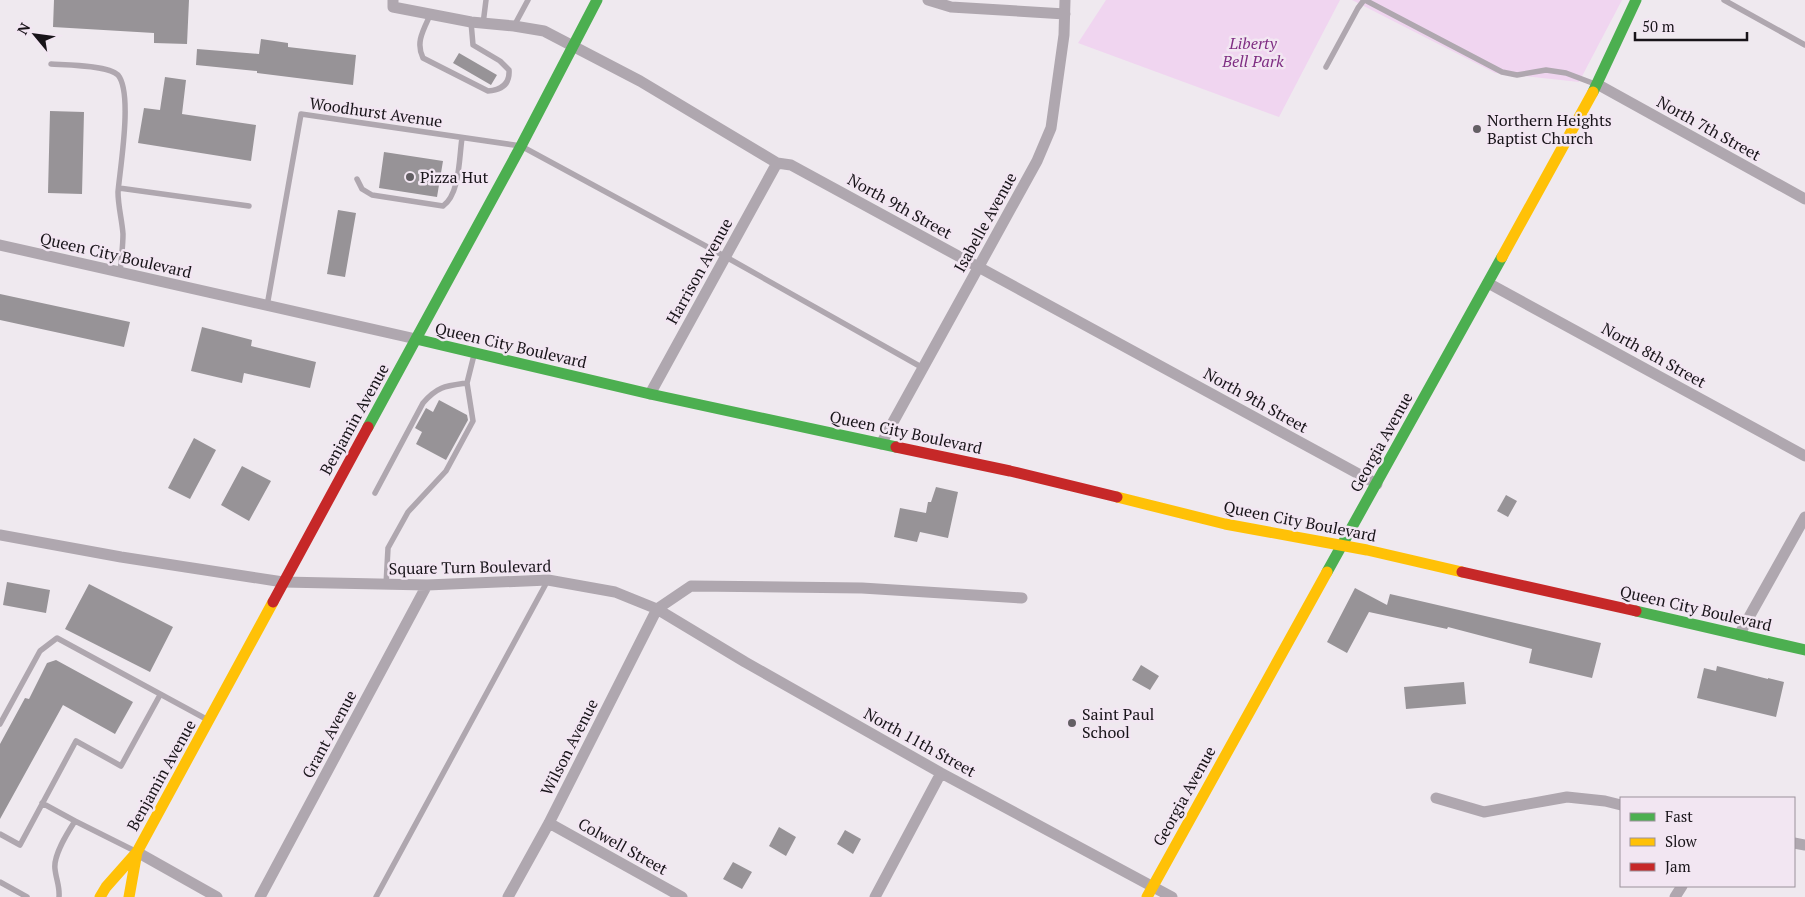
<svg xmlns="http://www.w3.org/2000/svg" width="1805" height="897" viewBox="0 0 1805 897" font-family="'PT Serif',serif">
<rect width="100%" height="100%" fill="#efe9ef"/>
<path fill="#f0d5f0" d="M 1106,0 L 1340,0 L 1279,117 L 1078,43 Z
M 1352,0 L 1622,0 L 1579,82 L 1495,73 Z"/>
<path fill="#979397" d="M 54,0 L 189,0 L 187,44 L 154,43 L 154,33 L 53,27 Z
M 261,39 L 288,43 L 288,47 L 356,55 L 353,85 L 257,73 L 257,71 L 196,65 L 197,49 L 259,54 Z
M 459,53 L 497,75 L 491,85 L 453,63 Z
M 165,77 L 186,80 L 182,114 L 256,125 L 251,161 L 138,143 L 144,108 L 160,110 Z
M 50,111 L 84,112 L 82,194 L 48,193 Z
M 384,152 L 443,161 L 437,197 L 379,188 Z
M 338,210 L 356,213 L 345,277 L 327,274 Z
M 0,294 L 130,322 L 124,347 L 0,320 Z
M 202,327 L 252,340 L 251,346 L 316,362 L 310,388 L 244,373 L 242,383 L 191,371 Z
M 439,400 L 467,415 L 468,420 L 446,460 L 416,444 L 422,432 L 415,428 L 426,408 L 433,412 Z
M 194,438 L 216,450 L 190,499 L 168,488 Z
M 242,466 L 271,481 L 249,521 L 221,505 Z
M 936,487 L 958,492 L 948,538 L 920,532 L 917,542 L 894,537 L 900,508 L 926,513 L 928,502 L 931,502 Z
M 1506,495 L 1517,501 L 1508,517 L 1497,511 Z
M 7,582 L 50,590 L 46,613 L 3,605 Z
M 89,584 L 173,627 L 150,672 L 65,629 Z
M 1355,588 L 1387,605 L 1390,594 L 1601,643 L 1592,678 L 1529,663 L 1532,649 L 1448,627 L 1447,629 L 1369,612 L 1347,653 L 1327,642 Z
M 56,660 L 133,702 L 115,734 L 63,705 L 0,819 L 0,744 L 25,698 L 29,699 L 47,663 Z
M 1141,665 L 1159,676 L 1150,690 L 1132,680 Z
M 1717,666 L 1768,679 L 1768,678 L 1784,682 L 1776,717 L 1697,698 L 1704,668 L 1716,671 Z
M 1464,682 L 1466,704 L 1406,709 L 1404,687 Z
M 779,827 L 796,837 L 786,856 L 769,846 Z
M 845,830 L 861,839 L 853,854 L 837,844 Z
M 733,862 L 752,872 L 742,889 L 723,879 Z"/>
<g fill="none" stroke-linecap="round" stroke-linejoin="round">
<path stroke="#afa7af" stroke-width="5.5" d="M 1365,0 L 1502,72 L 1517,75 L 1546,70 L 1566,73 L 1595,84
M 1724,0 L 1805,45
M 431,13 C 424,29 415,42 423,58 L 488,91 C 502,90 510,84 509,70 L 500,61 L 473,45 L 471,22
M 483,24 L 486,0
M 514,26 L 528,0
M 51,64 C 66,65 108,65 118,75 C 133,93 120,168 118,192 C 118,206 122,220 123,234 C 123,247 121,260 120,273
M 1326,67 L 1358,8 L 1364,0
M 357,179 L 362,189 L 372,195 L 443,206 C 460,194 459,158 462,138
M 119,188 L 249,206
M 267,306 L 301,114 L 521,146 L 726,257 L 923,368
M 375,493 L 423,403 C 438,386 446,386 467,383
M 386,585 L 388,548 L 408,512 L 446,471 L 473,421 L 467,383 L 474,355
M 0,724 L 40,651 L 57,638 L 208,720
M 42,803 L 75,821
M 0,834 L 20,845 L 76,741 L 121,766 L 160,695
M 0,882 L 27,897
M 59,897 C 60,887 56,879 55,869 C 53,855 68,832 75,821 L 135,851
M 376,897 L 548,580"/>
<path stroke="#afa7af" stroke-width="11" d="M 393,0 L 393,7 L 471,22 L 514,26 L 544,31 L 640,81 L 777,163 L 791,165 L 1377,484
M 928,0 L 951,7 L 1065,14
M 1597,84 L 1805,199
M 0,245 L 416,339
M 1488,283 L 1805,456
M 650,394 L 777,163
M 881,444 L 1037,161 L 1051,128 L 1064,35 L 1065,0
M 0,535 L 121,557 L 283,582 L 427,585 L 548,580 L 615,592 L 657,609 L 691,586 L 862,588 L 1022,598
M 1739,635 L 1805,517
M 1436,798 L 1484,812 L 1567,797 L 1605,801 L 1621,805
M 549,823 L 682,897
M 1794,843 L 1805,845
M 137,852 L 217,897
M 260,897 L 427,585
M 508,897 L 549,823 L 657,609 L 745,662 L 941,773 L 1172,897
M 875,897 L 941,773
M 1675,897 L 1682,886"/>
<path stroke="#4caf50" stroke-width="11" d="M 1593,92 L 1636,0
M 416,339 L 650,394 L 896,447
M 368,427 L 521,146 L 597,0
M 1327,572 L 1502,257
M 1636,611 L 1805,650"/>
<path stroke="#ffc107" stroke-width="11" d="M 1502,257 L 1593,92
M 1117,497 L 1225,524 L 1367,550 L 1462,572
M 100,897 L 106,887 L 137,852 L 273,602
M 129,897 L 137,852
M 1147,897 L 1327,572"/>
<path stroke="#c62828" stroke-width="11" d="M 896,447 L 1010,471 L 1117,497
M 1462,572 L 1636,611
M 273,602 L 368,427"/>
</g>
<g fill="#635f64" stroke="#f2e6f2" stroke-width="2">
<circle cx="1477" cy="129" r="5"/>
<circle cx="410" cy="177" r="5"/>
<circle cx="1072" cy="723" r="5"/>
</g>
<g text-anchor="middle" dominant-baseline="central" stroke-width="5" stroke-linejoin="round" paint-order="stroke">
<g font-size="16" font-style="italic" fill="#7f2e83" stroke="#f2e6f2">
<text x="1253" y="43">Liberty<tspan x="1253" dy="18">Bell Park</tspan></text>
</g>
<g font-size="16" fill="#181419" stroke="#f2e6f2">
<text transform="translate(376 112) rotate(8)">Woodhurst Avenue</text>
<text transform="translate(1709 128) rotate(29)">North 7th Street</text>
<text transform="translate(900 206) rotate(29)">North 9th Street</text>
<text transform="translate(985 222) rotate(-61)">Isabelle Avenue</text>
<text transform="translate(116 255) rotate(13)">Queen City Boulevard</text>
<text transform="translate(699 271) rotate(-61)">Harrison Avenue</text>
<text transform="translate(511 345) rotate(13)">Queen City Boulevard</text>
<text transform="translate(1654 355) rotate(29)">North 8th Street</text>
<text transform="translate(1256 400) rotate(29)">North 9th Street</text>
<text transform="translate(354 419) rotate(-61)">Benjamin Avenue</text>
<text transform="translate(906 432) rotate(12)">Queen City Boulevard</text>
<text transform="translate(1381 442) rotate(-61)">Georgia Avenue</text>
<text transform="translate(1300 521) rotate(11)">Queen City Boulevard</text>
<text transform="translate(470 567) rotate(-1)">Square Turn Boulevard</text>
<text transform="translate(1696 608) rotate(13)">Queen City Boulevard</text>
<text transform="translate(329 734) rotate(-62)">Grant Avenue</text>
<text transform="translate(920 742) rotate(29)">North 11th Street</text>
<text transform="translate(569 747) rotate(-63)">Wilson Avenue</text>
<text transform="translate(161 775) rotate(-61)">Benjamin Avenue</text>
<text transform="translate(1184 796) rotate(-61)">Georgia Avenue</text>
<text transform="translate(623 846) rotate(29)">Colwell Street</text>
</g>
<g font-size="16" fill="#181419" stroke="#f2e6f2" text-anchor="start">
<text x="1487" y="120">Northern Heights<tspan x="1487" dy="18">Baptist Church</tspan></text>
<text x="420" y="177">Pizza Hut</text>
<text x="1082" y="714">Saint Paul<tspan x="1082" dy="18">School</tspan></text>
</g>
</g>
<rect x="1620" y="797" width="175" height="90" fill="#f2e6f2" stroke="#9b929b"/>
<rect x="1630" y="813" width="25" height="8" fill="#4caf50" stroke="#9b929b"/>
<text x="1665" y="822" font-size="15" fill="#181419">Fast</text>
<rect x="1630" y="838" width="25" height="8" fill="#ffc107" stroke="#9b929b"/>
<text x="1665" y="847" font-size="15" fill="#181419">Slow</text>
<rect x="1630" y="863" width="25" height="8" fill="#c62828" stroke="#9b929b"/>
<text x="1665" y="872" font-size="15" fill="#181419">Jam</text>
<g transform="translate(35 35) rotate(299)" stroke="#f2e6f2" stroke-width="4" paint-order="stroke">
<path d="M0-4L9 19L0 12L-9 19Z" fill="#181419"/>
<text y="-8" font-size="14" font-weight="bold" text-anchor="middle" fill="#181419">N</text>
</g>
<path d="M1635 32v8h112v-8" fill="none" stroke="#181419" stroke-width="2.5"/>
<text x="1642" y="32" font-size="15" fill="#181419" stroke="#f2e6f2" stroke-width="4" paint-order="stroke">50 m</text>
</svg>
